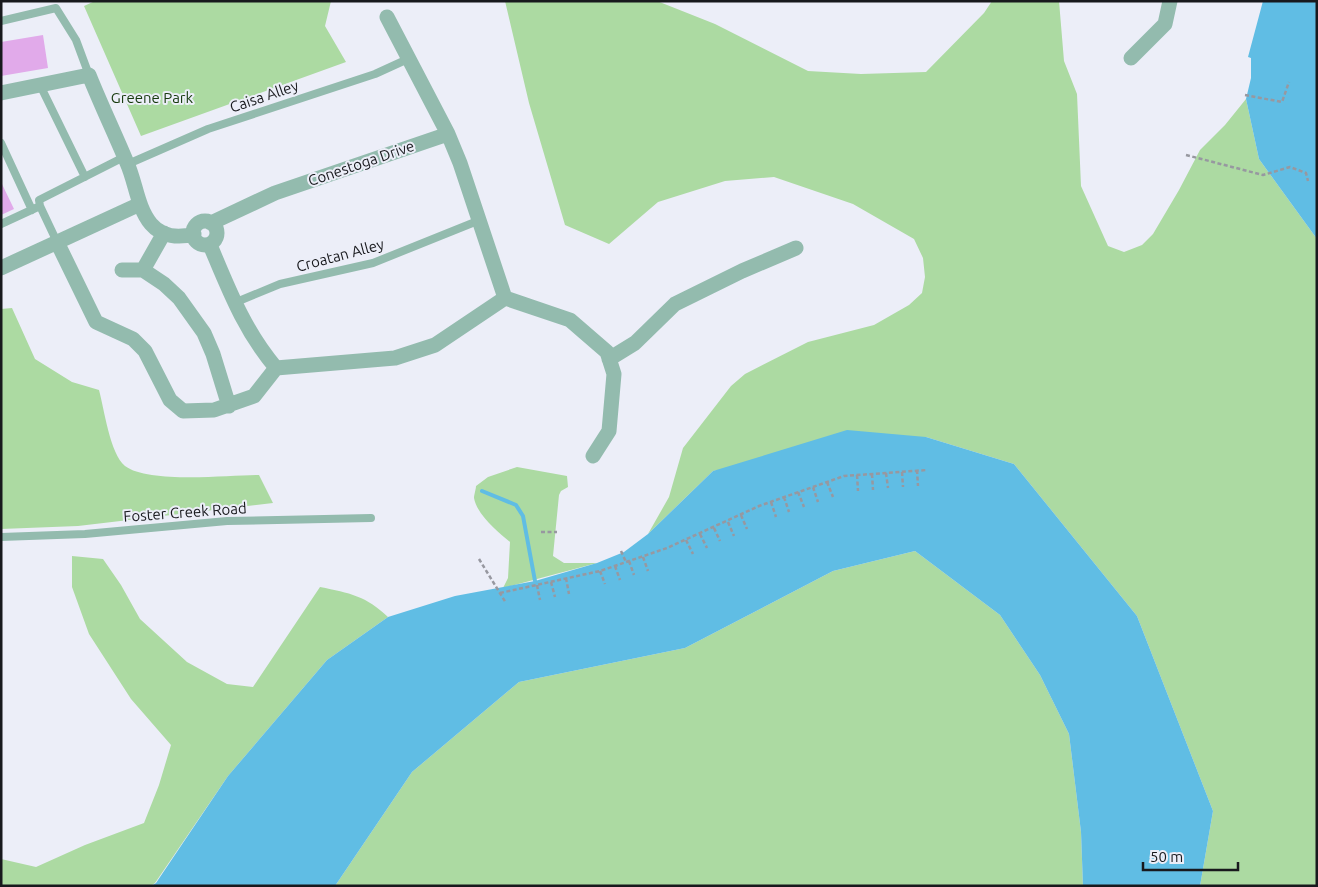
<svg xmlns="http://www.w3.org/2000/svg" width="1318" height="887" viewBox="0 0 1318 887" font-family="Ubuntu,sans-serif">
<rect width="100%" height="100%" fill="#eceef8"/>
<path fill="#acdaa2" d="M 95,1 L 331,1 L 325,26 L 346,62 L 141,136 L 84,6 Z
M 505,1 L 657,1 L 715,24 L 808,71 L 861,74 L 926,72 L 984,13 L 992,1 L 1059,1 L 1064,61 L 1077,94 L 1081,186 L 1108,246 L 1124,252 L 1142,245 L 1153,234 L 1179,190 L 1200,150 L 1225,125 L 1246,99 L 1259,159 L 1317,239 L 1317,886 L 1200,886 L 1213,811 L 1137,616 L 1014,464 L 926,437 L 713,471 L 648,534 L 669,497 L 683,448 L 731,386 L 745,374 L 808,342 L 874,325 L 909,305 L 922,293 L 925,277 L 923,258 L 914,239 L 853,204 L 774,177 L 725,181 L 658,202 L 609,244 L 565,225 L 529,103 Z
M 12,308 L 35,359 L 72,382 L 99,390 C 104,408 110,454 125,466 C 149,484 229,475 259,475 L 273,503 L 78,526 L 1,529 L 1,309 Z
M 517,467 L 567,476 L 568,487 L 561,491 L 559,495 L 553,556 L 564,563 L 597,563 L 503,588 L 508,578 L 510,542 C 498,532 477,515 474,498 C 474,495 476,489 476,486 L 488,477 Z
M 915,551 L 1000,615 L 1040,675 L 1069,734 L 1081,832 L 1083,886 L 335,886 L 412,772 L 519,682 L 685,648 L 833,571 Z
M 72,556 L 103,559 L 121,585 L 140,619 L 187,662 L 227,684 L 253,687 L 320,587 C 350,593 366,596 388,617 L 327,660 L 228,776 L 155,883 L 151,886 L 1,886 L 1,859 L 36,867 L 85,845 L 144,823 L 159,785 L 171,745 L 131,699 L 89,634 L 72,587 Z"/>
<path fill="#60bde4" d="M 1263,1 L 1317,1 L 1317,239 L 1259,159 L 1246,99 L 1251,78 L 1251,58 L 1248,57 Z
M 847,430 L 926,437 L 1014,464 L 1137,616 L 1213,811 L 1200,886 L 1083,886 L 1081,832 L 1069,734 L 1040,675 L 1000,615 L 915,551 L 833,571 L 685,648 L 519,682 L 412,772 L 335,886 L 151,886 L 156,883 L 228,776 L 327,660 L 388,617 L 455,596 L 535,581 L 597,563 L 624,552 L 648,534 L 713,471 Z"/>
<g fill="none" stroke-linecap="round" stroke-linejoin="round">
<path stroke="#60bde4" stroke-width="4" d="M 482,491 L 516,505 L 523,516 L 535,581"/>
</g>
<path fill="#e1aaea" d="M 43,35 L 48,68 L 1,76 L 1,42 Z
M 1,182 L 14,209 L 1,215 Z"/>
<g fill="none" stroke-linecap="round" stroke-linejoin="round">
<path stroke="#9798a0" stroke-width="2.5" stroke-dasharray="4 2.5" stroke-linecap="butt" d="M 1245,95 L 1282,102 L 1289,82
M 1186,155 L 1263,175 L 1290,167 L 1306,173 L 1308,181
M 917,470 L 918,486
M 902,472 L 903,487
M 886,473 L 888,488
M 872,474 L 873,490
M 857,475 L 858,491
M 827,482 L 833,497
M 813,487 L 818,502
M 798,492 L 804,507
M 784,497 L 789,512
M 771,502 L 776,517
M 741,515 L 747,529
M 728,522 L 734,536
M 714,528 L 720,541
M 541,532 L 557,532
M 700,534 L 707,548
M 686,540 L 693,554
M 621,551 L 626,562
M 643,557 L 648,571
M 479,559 L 506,603
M 629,561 L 634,575
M 615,566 L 620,580
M 600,571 L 605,584
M 566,578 L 569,594
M 551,582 L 555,597
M 537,585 L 540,600
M 500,593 L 600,571 L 667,548 L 759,506 L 844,476 L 927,470"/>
<path stroke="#93bbae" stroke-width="8" d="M 1,21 L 56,8 L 76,40 L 89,75
M 40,85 L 85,177
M 1,143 L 32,210
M 128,164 L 208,129 L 375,74 L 410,58
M 40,206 L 39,200 L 124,157
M 1,224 L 40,206 L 57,242
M 234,303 L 280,284 L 373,263 L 480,220
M 1,537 L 85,534 L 227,521 L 371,518"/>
<path stroke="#93bbae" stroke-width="15" d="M 387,17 L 448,134
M 1131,58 L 1165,24 L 1170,1
M 1,93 L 89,75 C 101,105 115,134 127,163 C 136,183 137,207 151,224 C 162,237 179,238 194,234
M193 233a12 12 0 1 1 24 0a12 12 0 1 1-24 0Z
M 211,223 L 275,193 L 448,134 L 460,163 L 505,298
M 57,242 L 96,322 L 133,339 L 145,351 L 170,400 L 183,411 L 214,410 L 254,396 L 276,368
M 210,245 C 229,290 244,330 276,368 L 395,358 L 435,345 L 505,298
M 1,268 L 140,204
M 122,270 L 143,270 L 164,284 L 179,298 L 204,333 L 213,354 L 229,406
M 143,270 L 164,233
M 505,298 L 570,320 L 607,352 L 614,374 L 609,431 L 593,456
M 609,359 L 635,343 L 675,304 L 742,271 L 796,248"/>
</g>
<g text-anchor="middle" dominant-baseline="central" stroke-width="4" stroke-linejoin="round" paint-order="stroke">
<g font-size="15" fill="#18191d" stroke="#eceef8">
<text transform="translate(264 96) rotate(-19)">Caisa Alley</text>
<text transform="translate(361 163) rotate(-19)">Conestoga Drive</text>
<text transform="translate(340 255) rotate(-15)">Croatan Alley</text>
<text transform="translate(185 512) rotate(-4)">Foster Creek Road</text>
</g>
<g font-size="15" fill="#173a0e" stroke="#eceef8">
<text x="152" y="97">Greene Park</text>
</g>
</g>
<rect width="1318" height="887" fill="none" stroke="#18191d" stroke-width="5"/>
<path d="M1143 862v8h95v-8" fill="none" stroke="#18191d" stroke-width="2.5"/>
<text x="1150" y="862" font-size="15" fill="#18191d" stroke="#eceef8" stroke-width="4" paint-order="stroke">50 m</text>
</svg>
